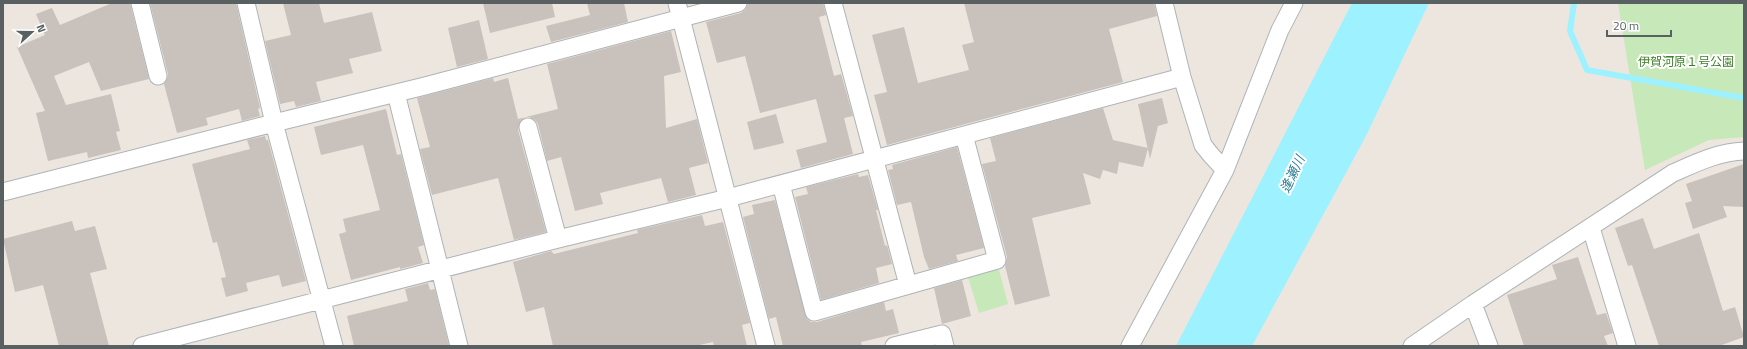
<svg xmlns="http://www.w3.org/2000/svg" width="1747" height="349" viewBox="0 0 1747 349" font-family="'Titillium Web','Noto Sans JP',sans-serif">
<rect width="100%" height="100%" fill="#ede6df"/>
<path fill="#c7e8b9" d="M 1618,3 L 1744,3 L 1744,137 L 1709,140 L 1645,170 Z
M 998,266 L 1008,304 L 979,313 L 967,274 Z"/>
<path fill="#9ef1ff" d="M 1352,3 L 1429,3 L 1366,136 L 1252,346 L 1176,346 Z"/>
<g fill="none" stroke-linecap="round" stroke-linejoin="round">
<path stroke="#9ef1ff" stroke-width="6" d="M 1574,3 L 1570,31 L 1587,70 L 1744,98"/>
</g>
<path fill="#c8c1bc" d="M 112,3 L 130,3 L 149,79 L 101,91 L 89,62 L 54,76 L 66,105 L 111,94 L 120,131 L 116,132 L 121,150 L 88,158 L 87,152 L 48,161 L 36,113 L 45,111 L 17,47 L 45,35 L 36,14 L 52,8 L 60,25 Z
M 150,3 L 236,3 L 260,108 L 258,109 L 260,116 L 242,121 L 239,109 L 206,118 L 208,125 L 177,133 L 164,84 L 167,79 L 168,74 Z
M 283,3 L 319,3 L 324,23 L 372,12 L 382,51 L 349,59 L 353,73 L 316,82 L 321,101 L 296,107 L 294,101 L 280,104 L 265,41 L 291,35 Z
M 483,3 L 552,3 L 555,17 L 490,33 Z
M 587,3 L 624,3 L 628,22 L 551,42 L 546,26 L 590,15 Z
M 748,3 L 823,3 L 826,15 L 819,17 L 834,76 L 841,74 L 853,116 L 844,118 L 853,154 L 801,168 L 796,150 L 827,142 L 816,99 L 760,113 L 745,56 L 717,63 L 706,22 L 741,13 L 745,10 Z
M 964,3 L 1154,3 L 1157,16 L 1109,29 L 1123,82 L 887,145 L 874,95 L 887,92 L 872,35 L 904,27 L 918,83 L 969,70 L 962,45 L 974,42 Z
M 479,20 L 488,59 L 457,67 L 448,28 Z
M 671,31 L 681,72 L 664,76 L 666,128 L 697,119 L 708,163 L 689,168 L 696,195 L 668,202 L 661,178 L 600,193 L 603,204 L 575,211 L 561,157 L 547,161 L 538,124 L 535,120 L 530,117 L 525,117 L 521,120 L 518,130 L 546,232 L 514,240 L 498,178 L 432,195 L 420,149 L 430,147 L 417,98 L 493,78 L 494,82 L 508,78 L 518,119 L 558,109 L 547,64 Z
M 1162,98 L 1168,123 L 1158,126 L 1150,159 L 1138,104 Z
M 1103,108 L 1113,140 L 1148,148 L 1143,167 L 1119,162 L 1117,174 L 1103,170 L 1100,179 L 1083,173 L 1091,204 L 1032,218 L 1050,296 L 1015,305 L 1005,266 L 1007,257 L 982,164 L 996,161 L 990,138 Z
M 386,109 L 397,155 L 401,154 L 424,245 L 418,247 L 423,263 L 400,269 L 400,267 L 351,280 L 339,234 L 346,232 L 343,219 L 380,210 L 363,145 L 321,155 L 314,127 Z
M 776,114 L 784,143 L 754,150 L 747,122 Z
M 265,136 L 266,140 L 268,140 L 306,281 L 282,287 L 279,275 L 246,283 L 248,291 L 226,297 L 221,278 L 226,277 L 217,242 L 213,243 L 192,164 L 250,149 L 247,140 Z
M 957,147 L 984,248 L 956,255 L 958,261 L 929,269 L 924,257 L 911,202 L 897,205 L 888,170 L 893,169 L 892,165 Z
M 1744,164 L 1744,207 L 1723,206 L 1727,217 L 1693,229 L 1685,203 L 1692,201 L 1686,184 Z
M 858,174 L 859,177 L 868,175 L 878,210 L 876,210 L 885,246 L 887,245 L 892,264 L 876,268 L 879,283 L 821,300 L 795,197 L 808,194 L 806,187 Z
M 775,200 L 807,319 L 811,322 L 817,322 L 884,302 L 886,311 L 893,309 L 899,333 L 861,342 L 862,346 L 783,346 L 776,317 L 769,319 L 743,217 L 754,214 L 752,205 Z
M 702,215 L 705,226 L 723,222 L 750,323 L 742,325 L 747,346 L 714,346 L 713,342 L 695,346 L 553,346 L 544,307 L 526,312 L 513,262 L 551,251 L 554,254 L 638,233 L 637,230 Z
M 1643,218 L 1654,249 L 1699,233 L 1723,311 L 1735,307 L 1744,337 L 1719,346 L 1659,346 L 1632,265 L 1628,266 L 1615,228 Z
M 72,221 L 75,231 L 95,226 L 107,269 L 90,273 L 109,346 L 59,346 L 43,285 L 15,292 L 3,239 Z
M 1578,257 L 1597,315 L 1606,313 L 1613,333 L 1604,336 L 1608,346 L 1524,346 L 1507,295 L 1557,279 L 1552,265 Z
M 962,280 L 971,316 L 942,324 L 934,288 Z
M 428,283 L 430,290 L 435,289 L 449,346 L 354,346 L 347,316 L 408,301 L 405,289 Z"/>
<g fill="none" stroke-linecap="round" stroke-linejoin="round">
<defs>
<path id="street" d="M 140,3 L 158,76
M 246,3 L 274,123 L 334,346
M 677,3 L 766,346
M 833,3 L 908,285
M 1164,3 L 1182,77 L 1203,145 L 1211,155 L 1225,170
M 396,93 L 459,346
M 528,127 L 558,239
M 781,184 L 814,312 L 997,260 L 964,135
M 3,192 L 274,123 L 425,86 L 738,3
M 1591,228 L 1627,346
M 1473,304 L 1489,346
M 142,346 L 558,239 L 728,198 L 1182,77
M 894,346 L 942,334 L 945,346
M 1130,346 L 1225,170 L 1280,30 L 1294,3
M 1412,346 L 1473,304 L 1673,173 C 1696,163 1718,152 1744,151"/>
</defs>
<use href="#street" stroke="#aeb4b7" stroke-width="19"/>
<use href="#street" stroke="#fff" stroke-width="17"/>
</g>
<g text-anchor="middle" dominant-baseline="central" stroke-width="4" stroke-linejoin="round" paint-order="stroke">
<g font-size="12" fill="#40802a" stroke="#fff">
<text x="1686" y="61">伊賀河原１号公園</text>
</g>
<g font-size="13" font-style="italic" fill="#2a7e95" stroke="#fff">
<text transform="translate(1292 174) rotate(-65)">逢瀬川</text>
</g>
</g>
<rect width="1747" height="349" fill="none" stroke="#586062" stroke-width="8"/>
<g transform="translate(32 32) rotate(69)" stroke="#ffffff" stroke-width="3" paint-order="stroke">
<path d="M0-3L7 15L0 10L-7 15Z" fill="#586062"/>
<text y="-6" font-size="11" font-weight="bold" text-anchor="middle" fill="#586062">N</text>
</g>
<path d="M1607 30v6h64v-6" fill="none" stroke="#586062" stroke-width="2"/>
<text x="1613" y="30" font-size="12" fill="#586062" stroke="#ffffff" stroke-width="3" paint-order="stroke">20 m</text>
</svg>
